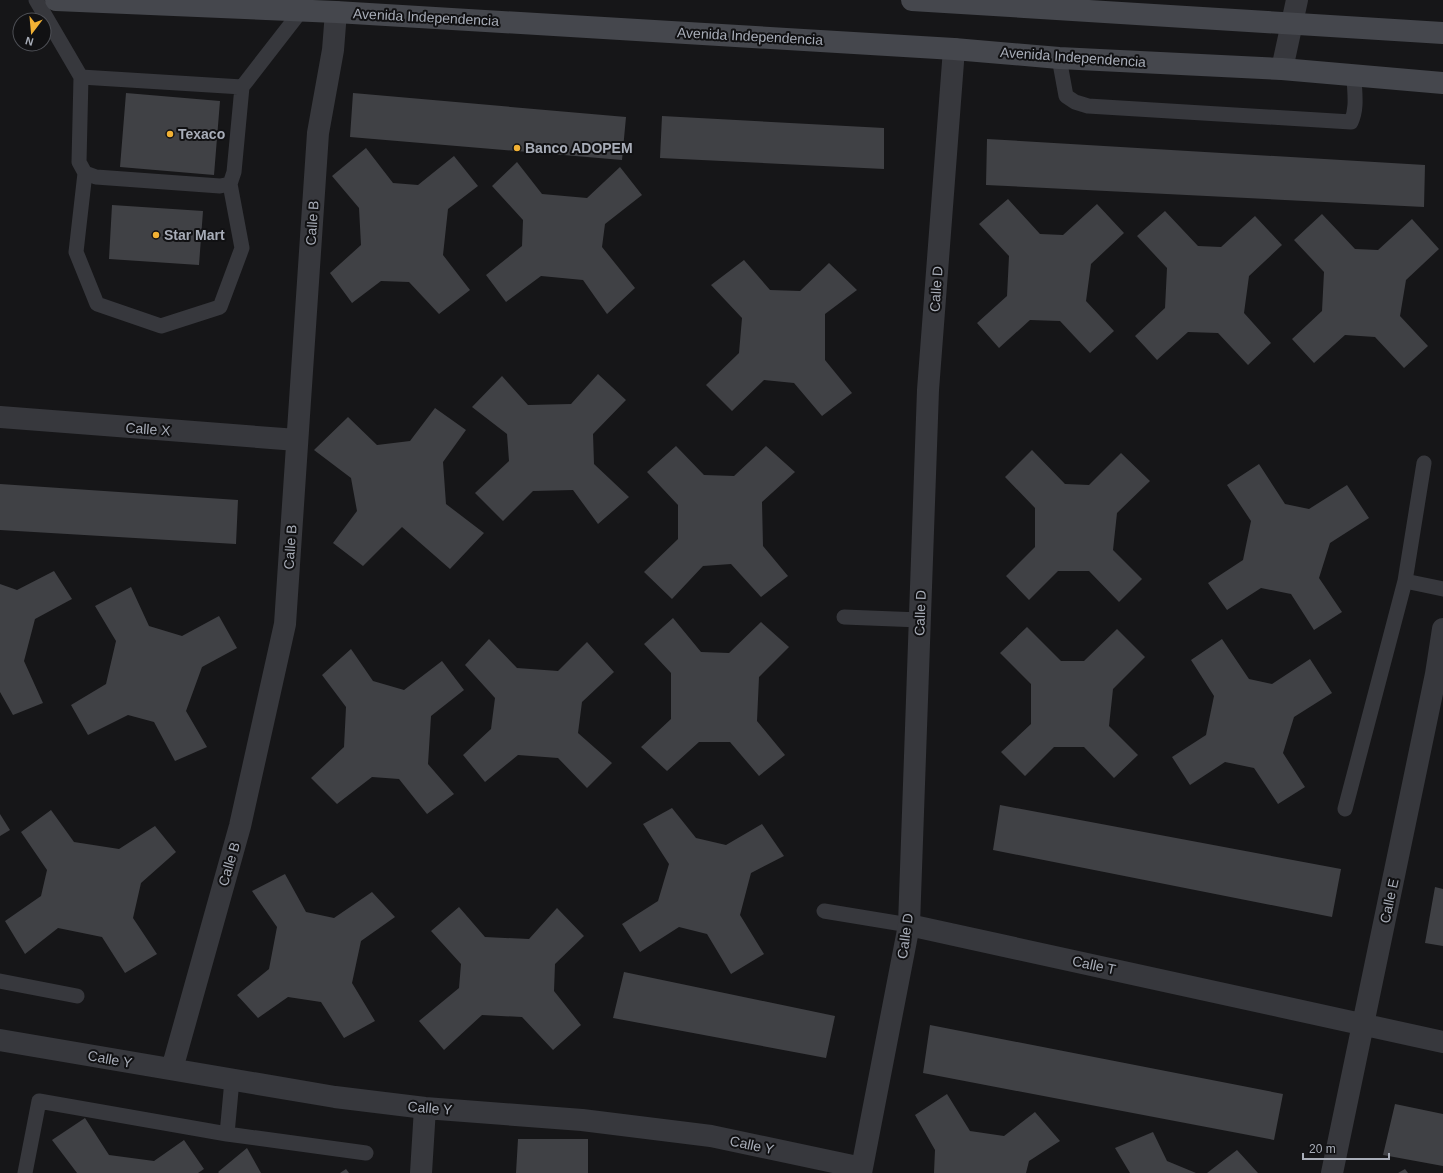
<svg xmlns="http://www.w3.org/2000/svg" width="1443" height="1173" viewBox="0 0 1443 1173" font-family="Arial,sans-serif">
<rect width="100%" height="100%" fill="#161618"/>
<path fill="#404145" d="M 126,93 L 220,101 L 214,175 L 120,167 Z
M 353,93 L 626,117 L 622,160 L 350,137 Z
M 662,116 L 884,128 L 884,169 L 660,158 Z
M 987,139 L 1425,165 L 1424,207 L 986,185 Z
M 366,148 L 393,183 L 418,185 L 454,156 L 478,186 L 448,209 L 443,255 L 470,290 L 439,314 L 409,282 L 381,281 L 352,303 L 330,273 L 361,245 L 359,208 L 332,176 Z
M 517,162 L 542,194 L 587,198 L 620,167 L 642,195 L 605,224 L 602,247 L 635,288 L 607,314 L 583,280 L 541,276 L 506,302 L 486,275 L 522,246 L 523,220 L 492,186 Z
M 1008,199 L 1040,234 L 1063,235 L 1097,204 L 1124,233 L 1091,264 L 1086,301 L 1114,331 L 1090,353 L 1060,321 L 1030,320 L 999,348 L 977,323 L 1007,296 L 1009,256 L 979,224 Z
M 112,205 L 203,211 L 199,265 L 109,259 Z
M 1165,211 L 1198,246 L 1221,247 L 1255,216 L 1282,245 L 1249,276 L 1244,313 L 1271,343 L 1248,365 L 1218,333 L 1188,332 L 1157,360 L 1135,336 L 1165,308 L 1167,268 L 1137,236 Z
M 1322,214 L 1355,249 L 1378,250 L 1412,219 L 1439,249 L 1406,280 L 1400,316 L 1428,346 L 1404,368 L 1375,337 L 1345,335 L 1314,363 L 1292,339 L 1322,311 L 1324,272 L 1294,240 Z
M 744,260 L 770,290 L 800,291 L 829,263 L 857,290 L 825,314 L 825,360 L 852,393 L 822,416 L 794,383 L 764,380 L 732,411 L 706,385 L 739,353 L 742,318 L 711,285 Z
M 598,374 L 626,400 L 593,434 L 594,464 L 629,497 L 598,524 L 573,490 L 533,491 L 503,521 L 475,493 L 509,461 L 507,434 L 472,407 L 502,376 L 528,405 L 571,404 Z
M 435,408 L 466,430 L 443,462 L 446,504 L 484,533 L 450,569 L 402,527 L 363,566 L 333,543 L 357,511 L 351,478 L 314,450 L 348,417 L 377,445 L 410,441 Z
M 676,446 L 704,475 L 734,476 L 766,446 L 795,472 L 762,502 L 763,546 L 788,576 L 761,597 L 731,564 L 703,566 L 672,599 L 644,572 L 678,539 L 678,505 L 647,472 Z
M 1032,450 L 1065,484 L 1089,485 L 1121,453 L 1150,481 L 1117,513 L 1113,550 L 1142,579 L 1119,602 L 1089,571 L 1058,571 L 1029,600 L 1006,576 L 1035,547 L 1035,508 L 1005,477 Z
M 1259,464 L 1285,504 L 1309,509 L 1347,485 L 1369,518 L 1330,543 L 1319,578 L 1342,612 L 1314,630 L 1291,594 L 1261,588 L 1227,610 L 1208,583 L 1243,560 L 1251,521 L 1227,485 Z
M 0,484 L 238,500 L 236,544 L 0,530 Z
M 54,571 L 72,599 L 35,619 L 24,661 L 43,703 L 13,715 L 0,692 L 0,584 L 17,590 Z
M 131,587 L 149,626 L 182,636 L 219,616 L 237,648 L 202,667 L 186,711 L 207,747 L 175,761 L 154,722 L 128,715 L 88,735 L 71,705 L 106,684 L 116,641 L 95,606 Z
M 673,618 L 701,652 L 729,653 L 761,622 L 789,647 L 759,677 L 757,721 L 785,755 L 759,776 L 730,742 L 699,742 L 667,771 L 641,747 L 671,719 L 671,673 L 644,644 Z
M 1027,627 L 1061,661 L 1084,661 L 1117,629 L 1145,657 L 1113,689 L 1109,726 L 1138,755 L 1114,778 L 1084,747 L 1054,747 L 1025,776 L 1001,752 L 1031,724 L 1031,684 L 1000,653 Z
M 489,639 L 517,668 L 558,671 L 587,642 L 614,672 L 582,702 L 578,733 L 612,763 L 587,788 L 558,758 L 518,755 L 485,782 L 463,755 L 491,729 L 495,698 L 465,665 Z
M 1222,639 L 1249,679 L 1272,684 L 1310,659 L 1332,693 L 1294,717 L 1283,753 L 1305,787 L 1278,804 L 1254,768 L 1225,762 L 1190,785 L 1172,757 L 1206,735 L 1214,696 L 1191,660 Z
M 351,649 L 373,681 L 404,690 L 442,661 L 464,690 L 431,716 L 428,764 L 454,794 L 427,814 L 399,779 L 372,777 L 337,804 L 311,778 L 344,747 L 346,707 L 322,675 Z
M 1000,805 L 1341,869 L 1332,917 L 993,850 Z
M 672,808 L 696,838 L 726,845 L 762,824 L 784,856 L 751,873 L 740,915 L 764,954 L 731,974 L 707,934 L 679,927 L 640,952 L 622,924 L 658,901 L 669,864 L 643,824 Z
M 51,810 L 74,842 L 119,849 L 155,826 L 176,852 L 141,883 L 133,918 L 157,954 L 125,973 L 102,937 L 58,928 L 25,954 L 5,921 L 41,896 L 47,870 L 21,832 Z
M 0,814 L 10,830 L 0,836 Z
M 285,874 L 306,912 L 334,918 L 372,892 L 395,917 L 361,941 L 352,983 L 375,1021 L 344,1038 L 321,1002 L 288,997 L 258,1018 L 237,995 L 269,969 L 277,927 L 252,891 Z
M 1435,887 L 1443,889 L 1443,946 L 1425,943 Z
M 459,907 L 485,937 L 529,939 L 557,908 L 584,936 L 555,964 L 554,991 L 581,1025 L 553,1050 L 522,1017 L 482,1015 L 444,1050 L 419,1021 L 459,988 L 461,964 L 431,931 Z
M 624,972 L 835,1016 L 826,1058 L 613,1018 Z
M 930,1025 L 1283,1094 L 1274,1140 L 923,1073 Z
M 947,1094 L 970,1131 L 1004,1136 L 1035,1112 L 1060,1141 L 1029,1161 L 1026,1173 L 934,1173 L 935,1150 L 915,1115 Z
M 1395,1104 L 1443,1114 L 1443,1166 L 1383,1155 Z
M 85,1118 L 109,1155 L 154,1161 L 184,1140 L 204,1169 L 198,1173 L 77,1173 L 52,1140 Z
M 1153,1132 L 1167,1161 L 1196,1173 L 1130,1173 L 1115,1148 Z
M 518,1139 L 588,1139 L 588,1173 L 516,1173 Z
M 247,1148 L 261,1173 L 219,1173 L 218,1172 Z
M 1237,1150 L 1258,1173 L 1207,1173 Z
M 346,1169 L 349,1173 L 340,1173 Z
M 1405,1169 L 1408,1173 L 1398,1173 Z"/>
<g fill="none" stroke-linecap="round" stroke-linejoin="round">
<path stroke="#37383d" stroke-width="15" d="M 36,0 L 81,77 L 79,162 L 85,173 L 96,177 L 220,186 L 230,184
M 1059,58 L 1066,96 L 1075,102 L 1088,106 L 1351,122 C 1358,107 1354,90 1354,74
M 81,77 L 242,87
M 85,173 L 76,252 L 97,304 L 161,326 L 220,307 L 242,248 L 230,184 L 234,172 L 242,87 L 301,11
M 1424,463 L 1405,581 L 1443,589
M 844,617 L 920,620
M 1345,809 L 1405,581
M 824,911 L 909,925
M 0,981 L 77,996
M 227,1134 L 232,1080
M 25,1173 L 39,1101 L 227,1134 L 366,1153"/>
<path stroke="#37383d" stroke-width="22" d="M 1282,69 L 1297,0
M 0,417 L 297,440
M 909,925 L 1443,1042
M 0,1040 L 335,1097 L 425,1108 L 582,1120 L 711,1136 L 862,1168
M 172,1069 L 240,826 L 285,624 L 318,133 L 333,50 L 336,12
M 421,1173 L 425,1108
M 861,1173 L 909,925 L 928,390 L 954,49
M 1332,1173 L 1436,674 L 1443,629"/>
<path stroke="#45474d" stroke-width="22" d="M 56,0 L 336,12 L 954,49 L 1059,58 L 1282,69 L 1443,83
M 912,0 L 1443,33"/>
</g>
<g fill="#f2b134" stroke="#111113" stroke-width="1.5">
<circle cx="170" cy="134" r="4"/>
<circle cx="517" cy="148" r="4"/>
<circle cx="156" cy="235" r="4"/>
</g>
<g text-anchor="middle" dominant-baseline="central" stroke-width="4" stroke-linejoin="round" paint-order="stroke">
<g font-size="14" fill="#a8adb8" stroke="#111113">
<text transform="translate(426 17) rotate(3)">Avenida Independencia</text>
<text transform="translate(750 36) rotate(3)">Avenida Independencia</text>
<text transform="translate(1073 57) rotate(4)">Avenida Independencia</text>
<text transform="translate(312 223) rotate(-86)">Calle B</text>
<text transform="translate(936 289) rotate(-86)">Calle D</text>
<text transform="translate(148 429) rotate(4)">Calle X</text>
<text transform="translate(290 547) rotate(-86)">Calle B</text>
<text transform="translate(920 613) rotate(-88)">Calle D</text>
<text transform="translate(229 864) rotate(-74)">Calle B</text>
<text transform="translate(1389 901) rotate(-78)">Calle E</text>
<text transform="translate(905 936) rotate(-82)">Calle D</text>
<text transform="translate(1094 965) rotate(12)">Calle T</text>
<text transform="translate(110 1059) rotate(10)">Calle Y</text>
<text transform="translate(430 1108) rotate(5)">Calle Y</text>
<text transform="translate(752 1145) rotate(12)">Calle Y</text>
</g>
<g font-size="14" font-weight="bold" fill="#a8adb8" stroke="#111113" text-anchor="start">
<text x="178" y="134">Texaco</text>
<text x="525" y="148">Banco ADOPEM</text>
<text x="164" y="235">Star Mart</text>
</g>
</g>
<g transform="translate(32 32) rotate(196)"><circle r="19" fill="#111113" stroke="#4d4f55"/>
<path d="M0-3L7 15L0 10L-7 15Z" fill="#f2b134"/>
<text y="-6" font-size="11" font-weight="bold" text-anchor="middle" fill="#a8adb8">N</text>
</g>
<path d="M1303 1153v6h86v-6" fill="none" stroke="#a8adb8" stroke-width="2"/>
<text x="1309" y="1153" font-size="12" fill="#a8adb8" stroke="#111113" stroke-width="3" paint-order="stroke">20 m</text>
</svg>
